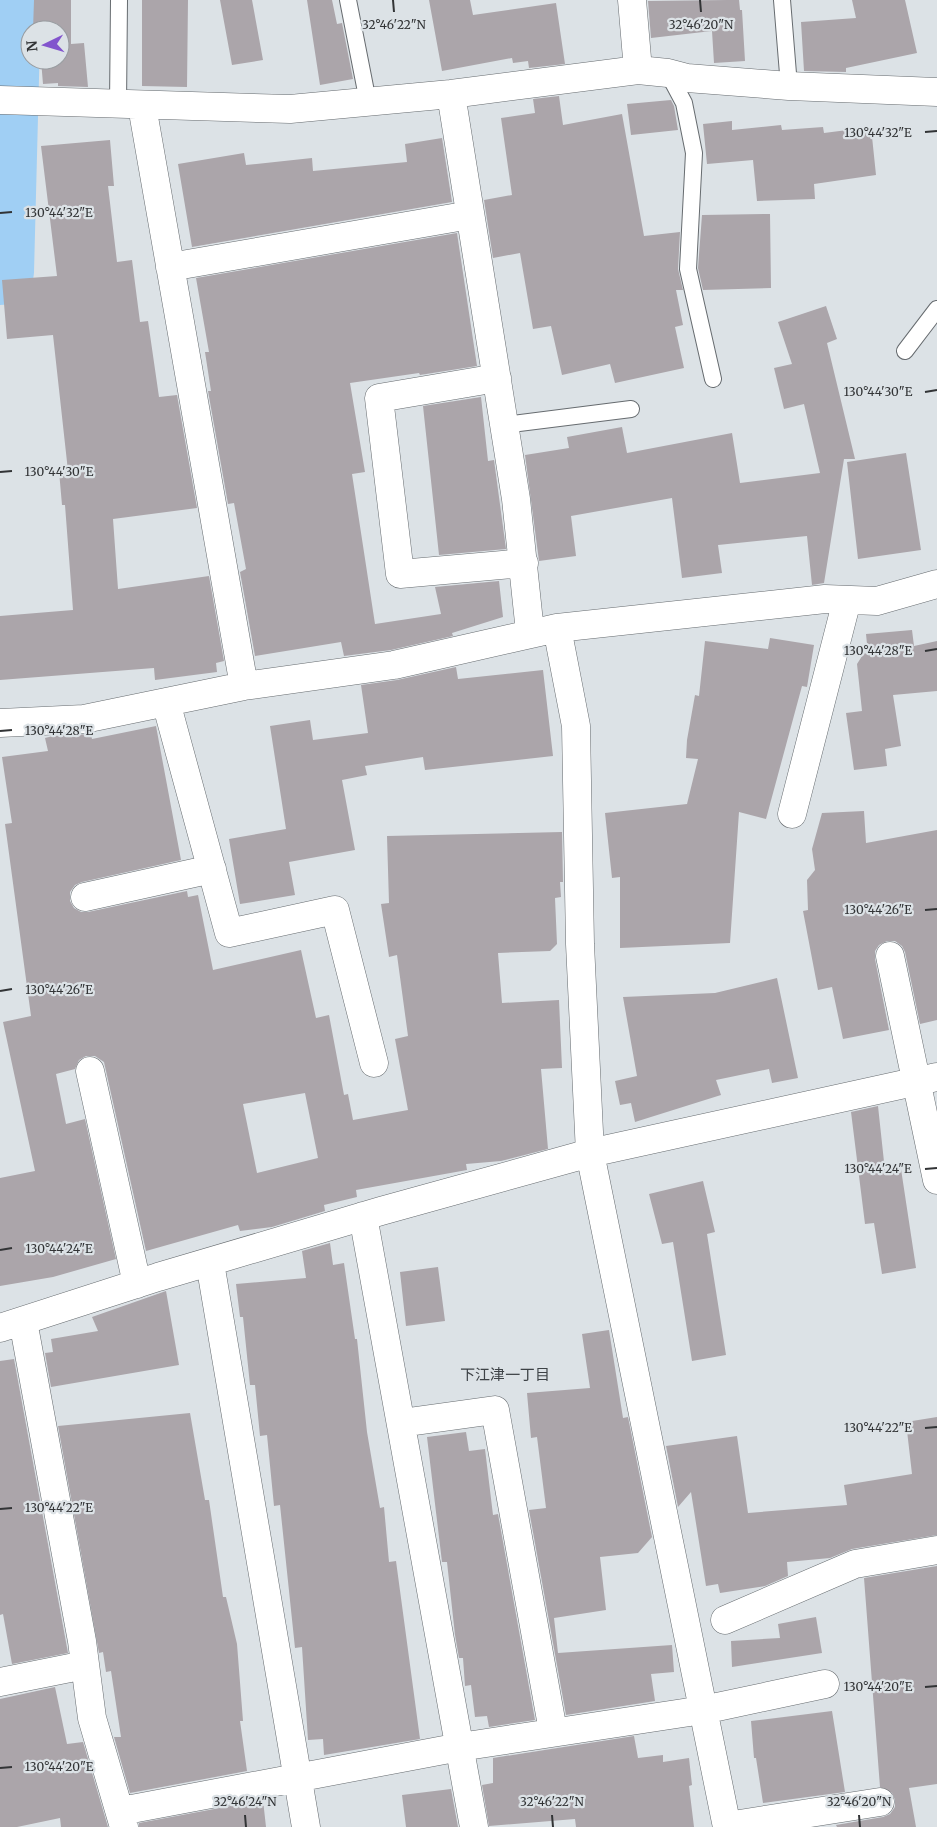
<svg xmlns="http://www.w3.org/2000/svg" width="937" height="1827" viewBox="0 0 937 1827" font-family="Merriweather,'Noto Sans JP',serif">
<rect width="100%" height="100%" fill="#dce2e6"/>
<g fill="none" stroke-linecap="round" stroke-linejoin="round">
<path stroke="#a0cff4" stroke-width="60" d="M 0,275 L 4,272 L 11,0"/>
</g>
<path fill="#aba5aa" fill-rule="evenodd" d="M 34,0 L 71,0 L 71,44 L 84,43 L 88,87 L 58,86 L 58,83 L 43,84 L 41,60 L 60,60 L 60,30 L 33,30 Z
M 142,0 L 188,0 L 187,87 L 142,86 Z
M 220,0 L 252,0 L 263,60 L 232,65 Z
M 307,0 L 332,0 L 337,24 L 342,23 L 353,79 L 320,85 Z
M 429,0 L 470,0 L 473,15 L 556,3 L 565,64 L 529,68 L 528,61 L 513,63 L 512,58 L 442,71 Z
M 727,0 L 739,0 L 740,10 L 742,10 L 745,61 L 714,63 L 712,31 L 651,38 L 648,1 Z
M 852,0 L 905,0 L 917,53 L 846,68 L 846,72 L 804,71 L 801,22 L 856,18 Z
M 559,96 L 563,125 L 622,114 L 644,236 L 680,232 L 678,269 L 683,290 L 676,290 L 683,325 L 675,327 L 684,368 L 615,383 L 610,364 L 562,375 L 551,326 L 533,329 L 520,253 L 493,258 L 484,200 L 512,195 L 501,118 L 535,113 L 533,99 Z
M 671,100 L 674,106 L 678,130 L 631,135 L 627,104 Z
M 732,121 L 732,130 L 781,125 L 782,130 L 823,127 L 824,133 L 871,127 L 876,175 L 814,184 L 815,199 L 757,201 L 753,160 L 707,164 L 703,124 Z
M 442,138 L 452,202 L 192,247 L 178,164 L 244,153 L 246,165 L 312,158 L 313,171 L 407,162 L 405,144 Z
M 110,140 L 114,186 L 108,186 L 117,262 L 132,260 L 140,322 L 148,321 L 159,397 L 177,395 L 197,508 L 113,519 L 118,589 L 209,576 L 224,661 L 216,663 L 217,672 L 155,680 L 154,668 L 0,680 L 0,616 L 73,610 L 65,505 L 62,505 L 59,471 L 68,471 L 53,335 L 7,339 L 2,280 L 57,276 L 41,146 Z
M 770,214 L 771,288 L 703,290 L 698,268 L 702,215 Z
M 457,233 L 477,366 L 420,375 L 419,373 L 350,383 L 365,472 L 352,474 L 375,624 L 441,614 L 435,587 L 499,581 L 503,617 L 452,633 L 453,636 L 391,650 L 344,656 L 341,642 L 255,656 L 240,572 L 246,569 L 234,503 L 228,504 L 208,391 L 211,391 L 205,352 L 209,352 L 196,278 Z
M 826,306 L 837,339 L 827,343 L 855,459 L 844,459 L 824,583 L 812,585 L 807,536 L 718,545 L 722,573 L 682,578 L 672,498 L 571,516 L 576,556 L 539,561 L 525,455 L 569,448 L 567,437 L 622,427 L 627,453 L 732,433 L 740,483 L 820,473 L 804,404 L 784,409 L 774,368 L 792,364 L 778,322 Z
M 481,397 L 488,461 L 494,460 L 506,549 L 439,555 L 423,406 Z
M 906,453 L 921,550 L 858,559 L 847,462 Z
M 912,630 L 914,646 L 937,641 L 937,691 L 893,695 L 901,746 L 885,749 L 887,766 L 854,770 L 846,713 L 862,711 L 857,664 L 864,653 L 868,654 L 866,634 Z
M 770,638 L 814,645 L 807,687 L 802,686 L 766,819 L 739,812 L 730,943 L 620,948 L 620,877 L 612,878 L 605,813 L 687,804 L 698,759 L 686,758 L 687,740 L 695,695 L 699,696 L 705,641 L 768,649 Z
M 456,667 L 458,679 L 543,670 L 553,756 L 425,770 L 423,757 L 365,766 L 367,775 L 342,780 L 355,850 L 289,862 L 295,895 L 240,904 L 229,839 L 286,829 L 270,726 L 310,720 L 313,740 L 368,733 L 361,685 L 397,680 Z
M 156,726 L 181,860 L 82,882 L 75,885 L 70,892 L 70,901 L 74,908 L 81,912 L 88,912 L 187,891 L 188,897 L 198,895 L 213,970 L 301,950 L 316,1018 L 329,1015 L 344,1095 L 348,1094 L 353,1120 L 408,1110 L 395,1039 L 408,1036 L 397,955 L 389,957 L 381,904 L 389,903 L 387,836 L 562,832 L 563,882 L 560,882 L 561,897 L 555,898 L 557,944 L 550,951 L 498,953 L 502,1003 L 559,1000 L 562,1068 L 541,1069 L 548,1149 L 501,1161 L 466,1164 L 467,1170 L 356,1190 L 357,1197 L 324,1205 L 325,1211 L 272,1227 L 240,1231 L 238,1225 L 146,1251 L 104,1062 L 95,1056 L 86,1056 L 79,1060 L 75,1069 L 56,1074 L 66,1124 L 85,1119 L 116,1259 L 53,1277 L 0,1286 L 0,1178 L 35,1171 L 3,1022 L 31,1016 L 5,824 L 12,823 L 2,757 L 48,751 L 45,738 L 53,736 L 91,734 L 92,739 ZM 305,1093 L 318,1158 L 257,1173 L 243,1104 Z
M 864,811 L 866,843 L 937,830 L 937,1020 L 920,1024 L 905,952 L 902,946 L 895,941 L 887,941 L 879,945 L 875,951 L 875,959 L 889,1030 L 843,1039 L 832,987 L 818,990 L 803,911 L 808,910 L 807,880 L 815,870 L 812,849 L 822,813 Z
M 777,978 L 798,1078 L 772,1083 L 769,1069 L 716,1080 L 721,1095 L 635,1122 L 631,1103 L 620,1105 L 615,1081 L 637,1076 L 623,997 L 715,993 Z
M 878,1106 L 885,1171 L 901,1169 L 916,1268 L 882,1274 L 874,1223 L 865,1224 L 851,1112 Z
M 703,1181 L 715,1232 L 707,1234 L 726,1355 L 692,1361 L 673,1242 L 662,1244 L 649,1194 Z
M 330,1243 L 333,1265 L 344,1263 L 355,1339 L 357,1339 L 367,1432 L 380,1508 L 384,1507 L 389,1562 L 396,1561 L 420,1739 L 324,1755 L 323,1739 L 308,1740 L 302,1647 L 295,1648 L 280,1505 L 274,1506 L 267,1435 L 260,1436 L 255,1385 L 250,1385 L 243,1317 L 240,1317 L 236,1284 L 306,1278 L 302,1251 Z
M 438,1267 L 445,1321 L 406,1326 L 400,1272 Z
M 166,1291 L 179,1365 L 51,1387 L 45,1353 L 53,1352 L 51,1339 L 98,1331 L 92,1317 Z
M 609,1330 L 623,1418 L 628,1417 L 652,1537 L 638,1553 L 600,1557 L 606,1610 L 554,1618 L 558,1653 L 672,1645 L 674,1672 L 651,1674 L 655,1701 L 566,1715 L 529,1510 L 546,1508 L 537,1437 L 531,1438 L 527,1393 L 590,1388 L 582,1334 Z
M 14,1359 L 68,1653 L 12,1664 L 3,1614 L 0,1615 L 0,1361 Z
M 190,1413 L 205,1500 L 209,1500 L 223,1597 L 226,1597 L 237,1644 L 243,1721 L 240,1721 L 247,1771 L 130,1793 L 114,1737 L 121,1737 L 111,1671 L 106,1672 L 103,1652 L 99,1653 L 58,1426 Z
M 937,1417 L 937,1535 L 852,1549 L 830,1558 L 787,1562 L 788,1576 L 765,1586 L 720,1593 L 718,1584 L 706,1586 L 691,1492 L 678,1507 L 666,1446 L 737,1436 L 748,1513 L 847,1505 L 844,1485 L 912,1474 L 906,1422 Z
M 466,1432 L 469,1451 L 485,1449 L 493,1515 L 498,1514 L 535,1720 L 489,1727 L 487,1716 L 475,1717 L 471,1685 L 465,1686 L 463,1658 L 459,1658 L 455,1635 L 447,1562 L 442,1562 L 427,1437 Z
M 937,1566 L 937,1784 L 909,1788 L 916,1827 L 837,1827 L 836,1825 L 883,1817 L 890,1814 L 895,1807 L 895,1800 L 892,1793 L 880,1787 L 864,1578 Z
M 816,1617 L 822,1653 L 732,1667 L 731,1641 L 780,1638 L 778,1624 Z
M 55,1687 L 67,1744 L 83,1742 L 108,1827 L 61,1827 L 60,1818 L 17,1827 L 0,1827 L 0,1699 Z
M 832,1711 L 845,1792 L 763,1803 L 756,1758 L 754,1758 L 751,1721 Z
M 634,1736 L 638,1758 L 663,1755 L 663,1762 L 689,1758 L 692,1785 L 689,1786 L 694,1827 L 576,1827 L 575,1819 L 489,1826 L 482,1785 L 493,1783 L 493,1758 Z
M 451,1789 L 458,1827 L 406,1827 L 402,1795 Z
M 263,1800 L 266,1827 L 139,1827 L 139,1823 Z"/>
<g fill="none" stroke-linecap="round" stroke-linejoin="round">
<defs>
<path id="lane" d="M 348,0 L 368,102
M 782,0 L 789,86
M 668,73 L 684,103 L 694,153 L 688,269 L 713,379
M 118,105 L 119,0
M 905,351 L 937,309
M 504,425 L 631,409"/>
<path id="street" d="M 632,0 L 638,70
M 451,94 L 516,499 L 530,632
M 0,100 L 290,109 L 451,94 L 638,70 L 668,73 L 687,78 L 789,86 L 937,92
M 142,106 L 244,686
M 170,267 L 470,215
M 497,378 L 379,398 L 400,574 L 524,563
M 557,628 L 576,726 L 580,944 L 590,1153 L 727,1827
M 166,702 L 229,933 L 335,910 L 374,1063
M 0,723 L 84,719 L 244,686 L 394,665 L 557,628 L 825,599 L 877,601 L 937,584
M 792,814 L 847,600
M 85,897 L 212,869
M 890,956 L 937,1180
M 90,1071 L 137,1284
M 363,1216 L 474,1827
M 210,1263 L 306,1827
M 23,1321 L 82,1641 L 92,1718 L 124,1827
M 0,1328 L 158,1277 L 381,1211 L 590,1153 L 937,1077
M 401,1423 L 495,1410 L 553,1731
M 725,1620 L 855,1564 L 937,1550
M 0,1682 L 85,1665
M 121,1811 L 460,1747 L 703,1710 L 825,1684
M 727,1826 L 880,1802"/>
</defs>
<use href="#lane" stroke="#666b6f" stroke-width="18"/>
<use href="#street" stroke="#666b6f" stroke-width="29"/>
<use href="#lane" stroke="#fff" stroke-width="16"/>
<use href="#street" stroke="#fff" stroke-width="28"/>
</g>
<path fill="none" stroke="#323436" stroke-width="2" d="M 393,0 L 394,12M 700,0 L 701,12M 925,132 L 937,131M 0,213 L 12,212M 925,392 L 937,390M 0,472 L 12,471M 925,651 L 937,649M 0,731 L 12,730M 925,910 L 937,909M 0,991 L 12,989M 925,1169 L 937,1168M 0,1250 L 12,1248M 925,1428 L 937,1427M 0,1509 L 12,1508M 925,1687 L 937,1686M 0,1768 L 12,1767M 245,1815 L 246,1827M 552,1815 L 553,1827M 859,1815 L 860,1827"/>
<g text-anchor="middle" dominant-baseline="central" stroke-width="4.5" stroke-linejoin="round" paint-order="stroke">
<g font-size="15" fill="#3d4246" stroke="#dce2e6">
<text x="505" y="1374">下江津一丁目</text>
</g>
</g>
<g font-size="12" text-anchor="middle" fill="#323436" stroke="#dce2e6" stroke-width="4.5" stroke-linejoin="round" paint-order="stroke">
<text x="394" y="29">32°46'22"N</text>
<text x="701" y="29">32°46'20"N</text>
<text x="878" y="137">130°44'32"E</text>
<text x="59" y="217">130°44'32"E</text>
<text x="878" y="396">130°44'30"E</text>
<text x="59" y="476">130°44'30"E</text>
<text x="878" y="655">130°44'28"E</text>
<text x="59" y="735">130°44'28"E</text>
<text x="878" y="914">130°44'26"E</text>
<text x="59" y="994">130°44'26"E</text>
<text x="878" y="1173">130°44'24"E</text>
<text x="59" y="1253">130°44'24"E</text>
<text x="878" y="1432">130°44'22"E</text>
<text x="59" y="1512">130°44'22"E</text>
<text x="878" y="1691">130°44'20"E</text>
<text x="59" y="1771">130°44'20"E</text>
<text x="245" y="1806">32°46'24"N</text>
<text x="552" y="1806">32°46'22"N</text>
<text x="859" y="1806">32°46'20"N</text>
</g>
<g transform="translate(45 45) rotate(265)"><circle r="24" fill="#dce2e6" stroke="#989ca0"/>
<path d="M0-4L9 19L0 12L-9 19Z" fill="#8254cd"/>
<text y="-8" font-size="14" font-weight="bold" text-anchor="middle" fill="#323436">N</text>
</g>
</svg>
